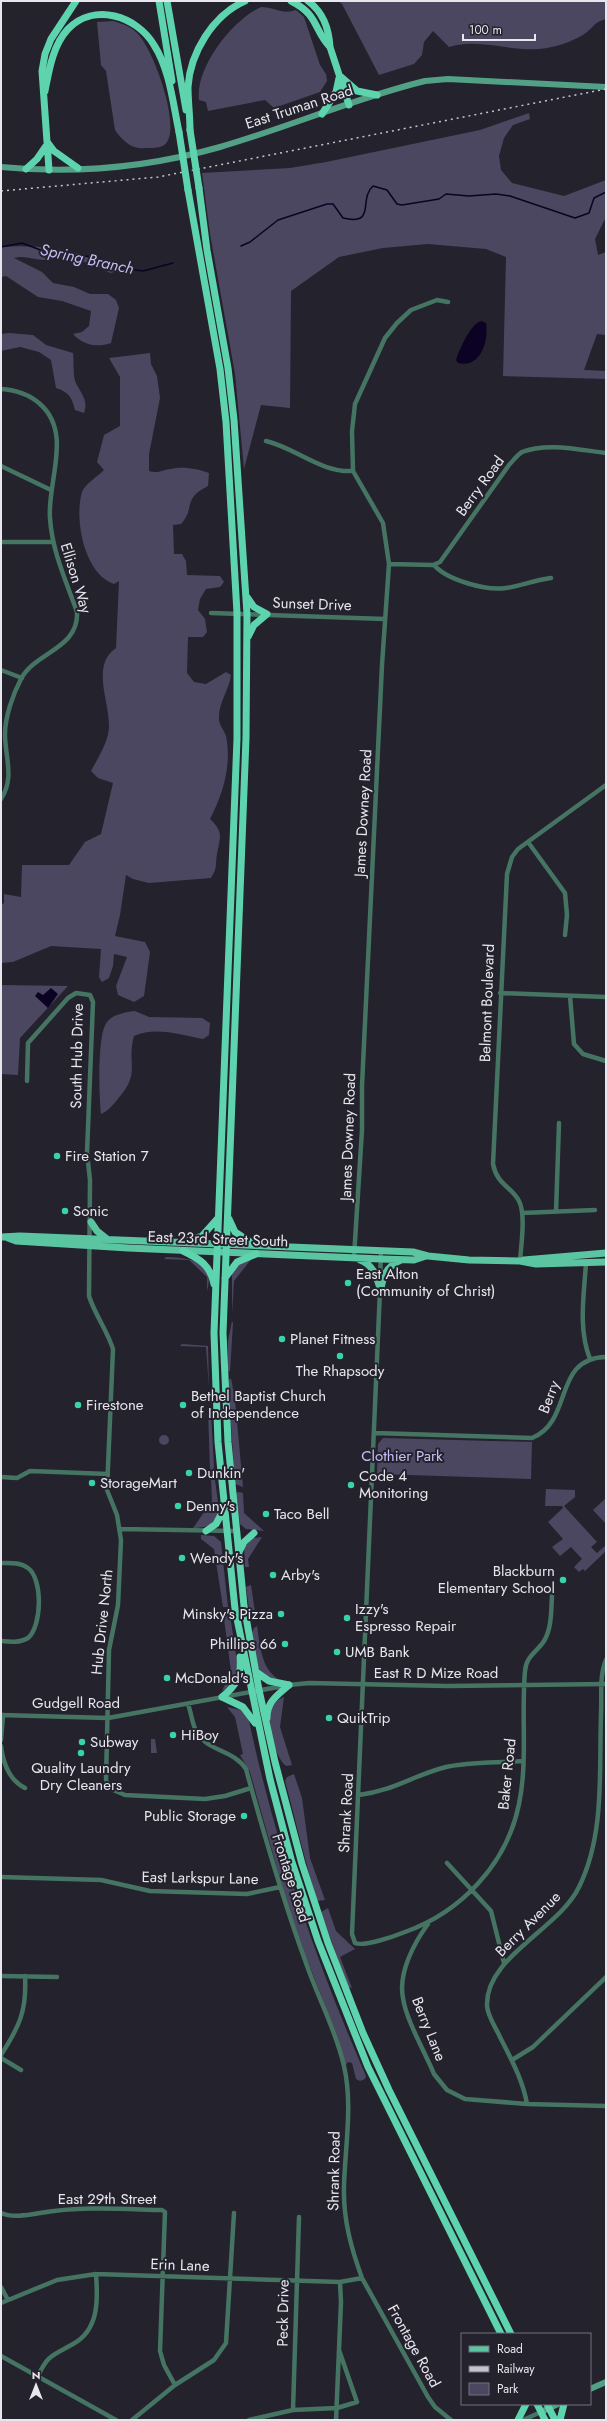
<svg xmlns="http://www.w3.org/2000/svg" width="607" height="2421" viewBox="0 0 607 2421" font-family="Jost,sans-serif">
<rect width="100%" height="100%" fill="#24222d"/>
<path fill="#4b4761" d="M 338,1 L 606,1 L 606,19 C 593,23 596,25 587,32 C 577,40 559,46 547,48 C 514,54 481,37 449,47 L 433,31 L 424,42 L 422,55 L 414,64 L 379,75 L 342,4 Z
M 261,7 C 275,7 282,15 296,10 L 304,17 L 320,65 L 326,74 L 327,81 L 320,92 L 274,108 L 265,100 L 208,111 L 206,102 L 199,100 C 195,68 232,20 261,7 Z
M 113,21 C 123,24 130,26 137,33 C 153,48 180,123 167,142 C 163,149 152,148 145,148 C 132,150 122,140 115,130 L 106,71 L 101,65 L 97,22 Z
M 529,113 L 530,119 L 513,125 L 504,138 L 499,156 L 501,170 L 512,183 L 564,196 L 606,180 L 606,217 L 595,239 L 598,255 L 606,252 L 606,335 L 597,334 L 584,370 L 606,371 L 606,379 L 503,376 L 506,257 L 486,249 L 428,244 L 383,248 L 339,257 L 291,291 L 290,408 L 261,405 L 244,469 L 235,374 L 210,234 L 202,173 L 290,168 L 326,162 L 480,130 Z
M 1,247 C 37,244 81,250 113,266 L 115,272 L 110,273 C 95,264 78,259 60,258 C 55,258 50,260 45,260 C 34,260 25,255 14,258 L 42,272 L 53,283 L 74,287 L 90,294 L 108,294 L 116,300 L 119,308 L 111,343 C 97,348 83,345 73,334 L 82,332 L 89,326 L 91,311 L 62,301 L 38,297 L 6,276 L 1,277 Z
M 9,333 L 33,335 L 46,345 L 73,353 C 74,361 73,373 75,381 C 80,393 89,399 84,413 L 75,410 C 72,398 69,392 56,388 L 51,360 L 39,352 L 20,347 L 1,351 L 1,334 Z
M 150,353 L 151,364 L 157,376 L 160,398 L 149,454 L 149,471 C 158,474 162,470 171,469 C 183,466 198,469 209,473 L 208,486 C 182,499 196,507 181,524 L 173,525 L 174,554 L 182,554 L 186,561 L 187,575 L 220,576 L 224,582 L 220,587 L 206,589 L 200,599 L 198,610 L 205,619 L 207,632 L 203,637 L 188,637 L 187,673 L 194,682 L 206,684 L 226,672 L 231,675 C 229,691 218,703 219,719 C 219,725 224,730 226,736 C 232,765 223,794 210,819 C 224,832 220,837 217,854 C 215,865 218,867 211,878 L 149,883 L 133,879 L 126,875 L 120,915 L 115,936 L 145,942 L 150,952 L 144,996 L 134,1002 L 118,995 L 116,986 L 127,957 L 114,954 L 113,966 L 109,978 L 102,982 L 99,977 L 101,949 L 51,946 L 13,962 L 1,963 L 1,905 L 4,903 L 4,894 L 21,897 L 22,865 L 69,865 L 85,842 L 101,834 L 113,783 L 98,778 L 91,771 C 98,758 109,741 109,726 C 109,700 91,665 116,648 L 119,581 L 114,584 C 84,574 74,519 82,492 C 84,485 98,476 104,470 L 97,462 L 104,435 L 120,426 L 120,377 L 109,358 Z
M 1,985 L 68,986 L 20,1038 L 18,1075 L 1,1074 Z
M 135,1011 L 149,1017 L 202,1018 L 210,1023 L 209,1035 L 203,1039 C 182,1035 155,1026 134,1036 C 126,1065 142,1072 117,1100 C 112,1106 108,1111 101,1114 C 99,1097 97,1034 107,1022 C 113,1014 127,1012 135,1011 Z
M 166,1257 C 189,1258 216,1260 207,1291 L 207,1277 L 189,1260 L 164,1259 Z
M 253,1257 L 234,1281 L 232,1314 L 232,1274 L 238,1263 Z
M 232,1321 L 233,1323 L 230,1372 L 228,1370 L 228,1341 Z
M 182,1344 L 208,1346 L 209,1388 L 206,1347 L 180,1346 Z
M 231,1378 L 235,1400 L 243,1487 L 235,1484 L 228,1381 Z
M 208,1411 L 211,1413 L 214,1467 L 213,1470 L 210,1470 Z
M159 1440a5 5 0 1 1 10 0a5 5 0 1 1-10 0Z
M 383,1438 L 532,1442 L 531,1479 L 377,1474 L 378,1444 Z
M 211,1478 L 215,1480 C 218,1504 226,1528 193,1528 L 212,1501 Z
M 546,1489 L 575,1490 L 575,1497 L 564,1506 L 597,1542 L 591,1547 L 597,1553 L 606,1545 L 606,1551 L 585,1571 L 583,1569 L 579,1572 L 574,1567 L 582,1559 L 571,1547 L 560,1556 L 552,1547 L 563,1539 L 548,1522 L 563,1508 L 562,1506 L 545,1506 Z
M 238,1492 L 243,1493 L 244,1513 L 264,1531 L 246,1529 L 240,1524 L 236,1493 Z
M 606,1498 L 606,1524 L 593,1510 Z
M 201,1535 L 214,1536 L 221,1542 L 228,1607 L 223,1607 L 214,1549 L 201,1539 Z
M 262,1537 L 248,1559 L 249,1567 L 245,1567 L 244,1547 L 253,1538 Z
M 251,1585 L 256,1619 L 250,1616 L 246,1587 Z
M 221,1614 L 230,1615 L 238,1668 C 238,1677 231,1688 222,1691 L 231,1671 L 224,1619 Z
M 257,1626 C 260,1645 261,1668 278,1679 L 270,1678 L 259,1672 L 252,1633 L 254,1628 Z
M 284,1697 L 280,1727 L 292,1765 L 287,1766 C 278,1763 268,1730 269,1719 C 269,1709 275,1700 284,1697 Z
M 227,1707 L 241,1710 L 248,1716 C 274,1840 315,1959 366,2076 L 365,2079 L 360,2081 L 356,2079 L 352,2063 L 348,2062 L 345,2066 L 336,2033 L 306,1957 L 286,1900 L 250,1772 L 240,1755 L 243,1754 L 235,1717 Z
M 151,1739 L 155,1739 L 157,1753 L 151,1753 Z
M 294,1774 L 302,1798 L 310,1858 L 325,1900 L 317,1901 C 305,1861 296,1822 285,1781 L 287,1777 Z
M 328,1908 L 336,1931 L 355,1949 L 340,1957 L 352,1988 L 348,1987 L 321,1912 Z"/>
<path fill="#0b0224" d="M 481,321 L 486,323 C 489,340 481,369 458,363 L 456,360 C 460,348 470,325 481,321 Z
M 51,988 L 58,994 L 48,1008 L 35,996 L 38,992 L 43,995 Z"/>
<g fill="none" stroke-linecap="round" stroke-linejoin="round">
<path stroke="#0b0224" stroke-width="1.5" d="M 241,246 L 250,242 L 278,220 L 327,204 L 333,204 L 343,218 C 377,226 358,199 373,186 L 387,190 L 397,204 L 402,205 L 439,199 L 446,194 L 469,196 L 496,194 L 510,196 L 575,218 L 589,213 L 594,198 L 606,192
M 1,247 L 22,243 L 51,254 L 73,254 L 91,257 L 112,267 L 143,271 L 173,263"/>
<path stroke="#457463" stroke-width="4.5" d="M 1,389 C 16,390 29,394 40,404 C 73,433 47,482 50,518 C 52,551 66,581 77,612 C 79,649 35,652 21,679 C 13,694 5,717 5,734 C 5,758 15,777 1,799
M 266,441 C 296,448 321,473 353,471
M 1,466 L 51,490
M 1,542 L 53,542
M 389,564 L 433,565 L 440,562 L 509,465 C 513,461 517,455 522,452 C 547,442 580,450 606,453
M 434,565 C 447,580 486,591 506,588 C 521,586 535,580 551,578
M 211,613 L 385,619
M 1,670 L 22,678
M 528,842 L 565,893 L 567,915 L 565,935
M 500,993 L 606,997
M 570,996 L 574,1044 L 583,1054 L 606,1061
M 27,1081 L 28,1043 L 68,998 L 76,993 L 90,995 L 93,1002 L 87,1153 L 90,1180 L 89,1296 C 95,1315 107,1330 113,1349 L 107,1490 L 117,1515 L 121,1540 L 118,1605 L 109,1650 L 106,1780 L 111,1789 L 125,1795 L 205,1799 L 225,1796 L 251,1788
M 556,1212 L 559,1123
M 522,1213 L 595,1210
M 354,1257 L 362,1130 L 362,1086 L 382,665 L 389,564 L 383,523 L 353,471 L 352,431 L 355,404 L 385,338 L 397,323 L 411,310 L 437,300 L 448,302
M 520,1261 C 521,1246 526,1214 519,1201 C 511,1186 497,1185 493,1164 L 507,874 L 512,857 L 518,849 L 606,785
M 586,1263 C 584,1295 578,1329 590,1359
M 380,1281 L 381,1251
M 380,1290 L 352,1934 L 355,1943 C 364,1947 395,1936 405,1932 C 461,1912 507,1864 519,1804 C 528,1761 521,1715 525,1671 C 526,1656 537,1652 544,1641 C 552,1628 551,1610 552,1596
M 375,1433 L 532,1438 C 574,1421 552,1358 606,1357
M 1,1477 L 17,1478 L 30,1471 L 108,1474
M 120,1529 L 236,1531
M 1,1563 C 10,1563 20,1562 28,1568 C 43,1579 42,1626 28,1638 C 20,1643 10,1642 1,1641
M 188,1704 C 191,1712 192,1723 196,1731 C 207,1752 233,1749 246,1769 C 264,1835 283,1900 306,1963 C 318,1998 336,2030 344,2066 C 353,2105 345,2147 344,2186 C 343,2219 351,2248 362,2278 L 428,2397 L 435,2407 L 451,2420
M 1,1715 L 108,1718 L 289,1685 L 309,1683 L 447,1686 L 606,1684
M 1,1740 L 3,1715
M 1,1746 C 3,1762 9,1780 25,1788
M 359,1795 C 393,1791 414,1775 446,1767 C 470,1762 497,1763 522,1761
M 447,1863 L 491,1911 L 504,1963
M 1,1877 L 101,1880 L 150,1891 L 247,1894 L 280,1887
M 428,1924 C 414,1943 398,1973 403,1998 C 406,2020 425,2052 434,2074 L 447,2090 L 465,2099 L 527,2104 L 606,2106
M 1,1976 L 57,1977
M 1,2055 C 19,2027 27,2011 25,1976
M 1,2058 L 21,2070
M 512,2060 L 533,2047 L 606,1977
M 527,2104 C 523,2080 511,2059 500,2037 C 496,2028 488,2017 487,2006 C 485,1957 559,1929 579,1887 C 605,1835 599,1771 601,1714 C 602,1697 599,1676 606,1660
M 1,2213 C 12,2218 28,2215 40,2213 C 81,2206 121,2209 162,2210 L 165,2212 L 160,2351 L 164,2365 L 175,2385
M 1,2287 L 8,2300
M 1,2303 L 57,2280 L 96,2274 L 340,2282 L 362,2278
M 1,2356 L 116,2420
M 38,2376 C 48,2354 54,2355 73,2344 C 99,2330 98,2300 96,2274
M 293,2410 L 299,2217
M 132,2420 L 175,2385 L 214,2360 L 226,2343 L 234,2213
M 249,2420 L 293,2410 L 337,2408 L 357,2402 L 339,2350
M 336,2420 L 341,2302 L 340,2282
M 523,2420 L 541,2412"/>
<path stroke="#52a186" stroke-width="6" d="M 1,167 C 74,174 150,167 220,147 C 289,127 355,98 425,81 L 448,79 L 606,87
M 590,2389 L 606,2382
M 541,2412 L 558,2404"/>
<path stroke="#5bc4a1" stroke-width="7" d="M 91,1222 L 97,1231 L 107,1239
M 1,1237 L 20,1236 L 413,1252 L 428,1256 L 469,1260 L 520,1261 L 536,1264 L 606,1262
M 8,1238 L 16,1241 L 128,1248 L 381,1259 L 414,1260 L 426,1256
M 360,1260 C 373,1265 376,1275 380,1288
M 524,1260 L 606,1253
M 380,1293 C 383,1277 385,1267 401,1260"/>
<path stroke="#5ed4ae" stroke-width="7" d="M 159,1 L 172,81
M 167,1 L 186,110
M 291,1 C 319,15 313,29 330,47
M 308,1 C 323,12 329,29 330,47 L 349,105
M 341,77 L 357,91 L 377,95
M 45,91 C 49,70 53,45 68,29 C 94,2 137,16 154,45 C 170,70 173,104 179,132
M 322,114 L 336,92 L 339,78
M 190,130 C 190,116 188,101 188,87 C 190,53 213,15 245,1
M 26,169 L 37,159 L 48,143 L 54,151 L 78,168
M 49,170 L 42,71 L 45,54 L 51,39 L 76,1
M 199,188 L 207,250 L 228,368 L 234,420 L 247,614 L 246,738 L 223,1333 L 228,1442 L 244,1606 L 259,1690 L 275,1762 L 302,1864 L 328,1943 L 363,2033 L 389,2090 L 511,2334
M 188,190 L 220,369 L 226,422 L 237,613 L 237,739 L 214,1333 L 218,1442 L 235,1609 L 270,1779 L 291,1859 L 318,1941 L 368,2067 L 501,2334
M 247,597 L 254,607 L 267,614 L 254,625 L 248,637
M 229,1219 L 235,1232 L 253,1244
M 184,1242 L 202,1236 L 218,1218
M 183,1251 C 200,1259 210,1265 214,1284
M 225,1278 L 237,1262 L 256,1254
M 206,1531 L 216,1524 L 224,1509
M 239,1552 L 244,1542 L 254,1533
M 256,1672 L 269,1681 L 289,1685
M 222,1697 C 236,1686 242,1676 240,1657
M 222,1697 L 243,1707 L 255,1723
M 267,1718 C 267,1701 278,1695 289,1685
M 537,2404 L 545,2420
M 547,2404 L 555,2420
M 518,2420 L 526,2404
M 560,2420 L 564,2404"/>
<path stroke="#c5c4cc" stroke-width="1.5" stroke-dasharray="2 4" stroke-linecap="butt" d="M 1,191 L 158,177 L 606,89"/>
<path stroke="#5ed4ae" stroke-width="7" d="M 190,130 L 199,188
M 179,132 L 188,190"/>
</g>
<g fill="#36d4a7" stroke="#24222d" stroke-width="1.5">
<circle cx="57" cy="1156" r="4"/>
<circle cx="65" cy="1211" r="4"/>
<circle cx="348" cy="1283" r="4"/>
<circle cx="282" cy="1339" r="4"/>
<circle cx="340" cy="1356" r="4"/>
<circle cx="78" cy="1405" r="4"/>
<circle cx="183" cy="1405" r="4"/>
<circle cx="189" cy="1473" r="4"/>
<circle cx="92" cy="1483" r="4"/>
<circle cx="351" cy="1485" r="4"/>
<circle cx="178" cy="1506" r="4"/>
<circle cx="266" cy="1514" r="4"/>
<circle cx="182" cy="1558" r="4"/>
<circle cx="273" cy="1575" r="4"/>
<circle cx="563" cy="1580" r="4"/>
<circle cx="281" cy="1614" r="4"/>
<circle cx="347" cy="1618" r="4"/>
<circle cx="285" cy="1644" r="4"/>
<circle cx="337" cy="1652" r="4"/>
<circle cx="167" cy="1678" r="4"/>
<circle cx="329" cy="1718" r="4"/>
<circle cx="173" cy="1735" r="4"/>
<circle cx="82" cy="1742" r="4"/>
<circle cx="81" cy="1753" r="4"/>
<circle cx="244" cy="1816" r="4"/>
</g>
<g text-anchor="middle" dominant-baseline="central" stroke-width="4" stroke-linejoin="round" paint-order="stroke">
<g font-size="15" fill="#e7e6ed" stroke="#24222d">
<text transform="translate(299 107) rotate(-18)">East Truman Road</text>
<text transform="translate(480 486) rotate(-54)">Berry Road</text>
<text transform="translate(76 578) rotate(73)">Ellison Way</text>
<text transform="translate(312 604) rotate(2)">Sunset Drive</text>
<text transform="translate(363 813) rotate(-87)">James Downey Road</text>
<text transform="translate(487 1003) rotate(-88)">Belmont Boulevard</text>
<text transform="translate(77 1056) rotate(-89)">South Hub Drive</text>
<text transform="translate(348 1137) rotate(-88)">James Downey Road</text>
<text transform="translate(218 1239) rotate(2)">East 23rd Street South</text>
<text transform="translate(549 1397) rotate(-69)">Berry</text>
<text transform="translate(102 1622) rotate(-84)">Hub Drive North</text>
<text x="436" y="1673">East R D Mize Road</text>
<text x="76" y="1703">Gudgell Road</text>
<text transform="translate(507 1774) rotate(-84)">Baker Road</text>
<text transform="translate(346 1813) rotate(-87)">Shrank Road</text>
<text transform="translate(200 1878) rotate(1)">East Larkspur Lane</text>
<text transform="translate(291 1878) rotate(72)">Frontage Road</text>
<text transform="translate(528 1924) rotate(-45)">Berry Avenue</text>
<text transform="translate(429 2029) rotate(68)">Berry Lane</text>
<text transform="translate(334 2171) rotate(-89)">Shrank Road</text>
<text x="107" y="2199">East 29th Street</text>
<text transform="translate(180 2265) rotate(2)">Erin Lane</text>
<text transform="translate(283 2313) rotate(-89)">Peck Drive</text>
<text transform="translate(414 2346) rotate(61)">Frontage Road</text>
</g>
<g font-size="15" fill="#e7e6ed" stroke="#24222d" text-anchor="start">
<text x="65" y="1156">Fire Station 7</text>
<text x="73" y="1211">Sonic</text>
<text x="356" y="1274">East Alton<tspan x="356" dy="17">(Community of Christ)</tspan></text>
<text x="290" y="1339">Planet Fitness</text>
<text x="340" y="1371" text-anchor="middle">The Rhapsody</text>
<text x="191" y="1396">Bethel Baptist Church<tspan x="191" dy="17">of Independence</tspan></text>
<text x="86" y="1405">Firestone</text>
<text x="197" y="1473">Dunkin'</text>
<text x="359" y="1476">Code 4<tspan x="359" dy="17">Monitoring</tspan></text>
<text x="100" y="1483">StorageMart</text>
<text x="186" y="1506">Denny's</text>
<text x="274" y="1514">Taco Bell</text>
<text x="190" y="1558">Wendy's</text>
<text x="555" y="1571" text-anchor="end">Blackburn<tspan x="555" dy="17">Elementary School</tspan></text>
<text x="281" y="1575">Arby's</text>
<text x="355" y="1609">Izzy's<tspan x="355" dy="17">Espresso Repair</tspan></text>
<text x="273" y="1614" text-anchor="end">Minsky's Pizza</text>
<text x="277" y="1644" text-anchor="end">Phillips 66</text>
<text x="345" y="1652">UMB Bank</text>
<text x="175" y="1678">McDonald's</text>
<text x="337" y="1718">QuikTrip</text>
<text x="181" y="1735">HiBoy</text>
<text x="90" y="1742">Subway</text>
<text x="81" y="1768" text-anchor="middle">Quality Laundry<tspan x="81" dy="17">Dry Cleaners</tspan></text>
<text x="236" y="1816" text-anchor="end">Public Storage</text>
</g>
<g font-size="15" fill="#c8c0fa" stroke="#24222d">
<text x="402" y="1456">Clothier Park</text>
</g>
<g font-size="16" font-style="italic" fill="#c3bcf5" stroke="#24222d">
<text transform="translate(87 259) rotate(12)">Spring Branch</text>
</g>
</g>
<rect width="607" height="2421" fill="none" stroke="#e7e6ed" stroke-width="4"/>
<rect x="461" y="2333" width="130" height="72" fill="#24222d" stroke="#72707a"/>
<rect x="469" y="2346" width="20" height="6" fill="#5bc4a1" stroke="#72707a"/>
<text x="497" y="2353" font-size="12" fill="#e7e6ed">Road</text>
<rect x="469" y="2366" width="20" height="6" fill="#c5c4cc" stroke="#72707a"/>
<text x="497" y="2373" font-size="12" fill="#e7e6ed">Railway</text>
<rect x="469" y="2383" width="20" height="12" fill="#4b4761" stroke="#72707a"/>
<text x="497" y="2393" font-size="12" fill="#e7e6ed">Park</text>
<g transform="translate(36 2385)" stroke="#24222d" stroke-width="3" paint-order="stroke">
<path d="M0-3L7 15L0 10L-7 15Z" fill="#e7e6ed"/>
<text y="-6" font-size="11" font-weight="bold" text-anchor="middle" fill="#e7e6ed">N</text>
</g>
<path d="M463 34v6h72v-6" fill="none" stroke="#e7e6ed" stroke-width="2"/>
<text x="469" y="34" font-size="12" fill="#e7e6ed" stroke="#24222d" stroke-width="3" paint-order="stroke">100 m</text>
</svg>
